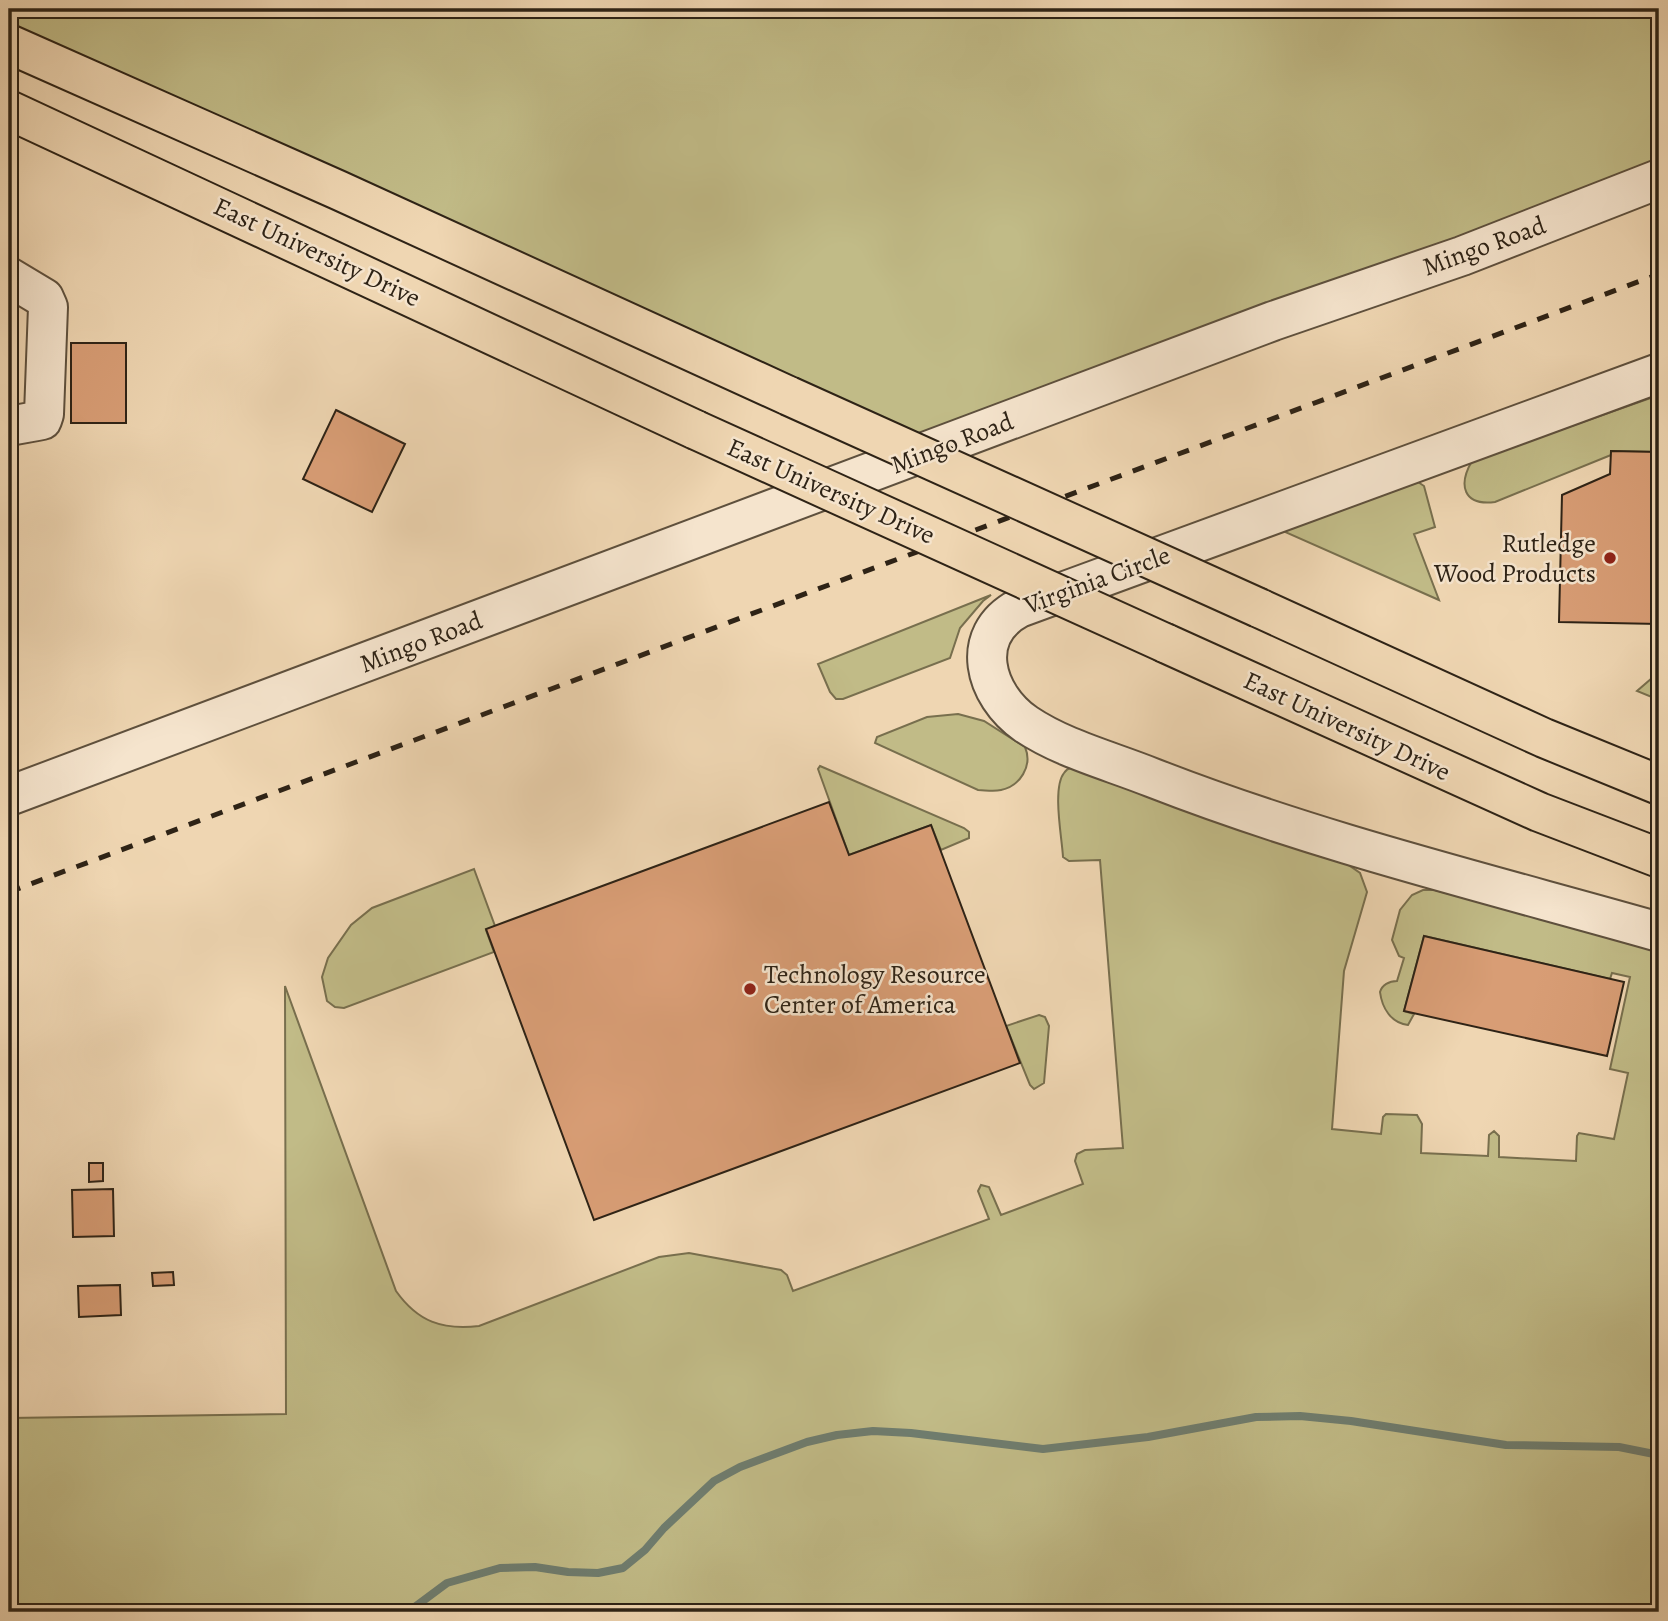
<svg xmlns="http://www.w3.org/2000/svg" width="1668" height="1621" viewBox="0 0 1668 1621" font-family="Alegreya,serif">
<rect width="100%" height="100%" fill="#efd6b2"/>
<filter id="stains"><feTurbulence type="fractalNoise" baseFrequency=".00286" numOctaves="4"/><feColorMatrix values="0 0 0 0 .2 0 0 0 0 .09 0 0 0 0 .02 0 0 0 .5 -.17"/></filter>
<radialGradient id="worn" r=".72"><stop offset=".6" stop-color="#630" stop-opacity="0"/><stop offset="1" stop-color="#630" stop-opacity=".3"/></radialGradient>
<path fill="#c1bb87" stroke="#786f4e" stroke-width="2" d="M 9,9 L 1659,9 L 1659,179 L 918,456 L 9,44 Z
M 1659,395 L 1659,452 L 1611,451 L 1611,455 L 1495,502 C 1463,506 1458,485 1472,461 Z
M 1418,482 L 1424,486 L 1435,527 L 1414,534 L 1439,600 L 1276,528 Z
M 991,595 L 983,601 L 960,628 L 950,658 L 843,699 L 836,699 L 830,692 L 818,664 Z
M 1659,672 L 1659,700 L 1637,691 Z
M 958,714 L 984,721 L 1025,747 C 1033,766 1020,786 1001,790 C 993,792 985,790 978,790 L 875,743 L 877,737 L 927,717 Z
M 820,766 L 964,828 L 969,832 L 969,838 L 941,850 L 931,825 L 849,855 L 818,769 Z
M 1079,767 L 1347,864 L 1360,873 L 1367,892 L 1344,971 L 1332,1129 L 1381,1134 L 1383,1117 L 1386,1114 L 1417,1115 L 1422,1124 L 1421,1153 L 1488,1156 L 1489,1135 L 1494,1131 L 1499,1136 L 1499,1157 L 1576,1161 L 1577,1136 L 1579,1133 L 1614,1139 L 1628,1073 L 1610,1069 L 1630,977 L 1612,973 L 1610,979 L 1424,936 L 1404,1011 L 1414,1014 L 1408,1025 C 1391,1023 1382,1008 1380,992 C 1382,985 1389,981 1397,981 L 1404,958 L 1399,956 L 1392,940 L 1400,910 L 1412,895 L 1423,890 L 1435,890 L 1659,950 L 1659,1582 L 1654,1582 L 1653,1612 L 9,1612 L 9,1418 L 286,1414 L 285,986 L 396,1291 C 418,1322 442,1330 479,1326 L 659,1257 L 689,1253 L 781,1270 L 787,1275 L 793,1291 L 989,1219 L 978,1191 L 981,1185 L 989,1187 L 1001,1215 L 1083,1184 L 1075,1161 L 1077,1154 L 1085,1150 L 1123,1148 L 1100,860 L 1069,861 L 1063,857 C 1062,838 1052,788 1064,773 C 1068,767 1073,767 1079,767 Z
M 474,869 L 495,926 L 486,930 L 494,952 L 344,1008 L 335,1007 L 327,1001 L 322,977 L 328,958 L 351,925 L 372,908 Z
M 1039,1015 L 1045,1017 L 1049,1026 L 1044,1083 L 1034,1089 L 1030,1085 L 1006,1026 Z"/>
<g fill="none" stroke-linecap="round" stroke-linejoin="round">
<path stroke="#6f7d6f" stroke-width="8" d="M 408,1612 L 447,1583 L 500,1568 L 535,1567 L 568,1572 L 598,1573 L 623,1568 L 645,1550 L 664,1528 L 714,1481 L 740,1467 L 807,1442 L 837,1435 L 873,1431 L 911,1433 L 1043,1449 L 1148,1437 L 1256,1417 L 1300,1416 L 1351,1421 L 1506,1445 L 1619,1447 L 1659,1455"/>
</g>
<path fill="#d89d75" stroke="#2e2316" stroke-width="2" d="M 71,343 L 126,343 L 126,423 L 71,423 Z
M 336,410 L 405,444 L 372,512 L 303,479 Z
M 1611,451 L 1659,452 L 1659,624 L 1559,622 L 1562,495 L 1610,474 Z
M 829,802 L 849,855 L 931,825 L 1020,1063 L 594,1220 L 486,929 Z
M 1424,936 L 1624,982 L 1607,1056 L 1404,1011 Z
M 89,1163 L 103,1163 L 103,1181 L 89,1182 Z
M 113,1189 L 114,1236 L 73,1237 L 72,1190 Z
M 173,1272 L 174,1285 L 153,1286 L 152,1273 Z
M 120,1285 L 121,1315 L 79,1317 L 78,1286 Z"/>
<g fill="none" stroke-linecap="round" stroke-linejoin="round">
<defs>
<path id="minor" d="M 9,277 L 44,298 L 48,307 L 44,414 L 42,420 L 37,421 L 9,426
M 1659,373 L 1019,608 C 968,635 984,695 1026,724 C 1063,749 1111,761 1153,778 C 1317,842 1490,884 1659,932
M 9,796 L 1273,321 L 1462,256 L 1659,179"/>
<path id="major" d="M 9,44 L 338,190 L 789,396
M 9,110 L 696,430
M 1259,608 L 1544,738 L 1659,785
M 1165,643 L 1539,812 L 1659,858"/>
</defs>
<use href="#minor" stroke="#5e503d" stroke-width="42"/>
<use href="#major" stroke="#2e2316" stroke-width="42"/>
<use href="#minor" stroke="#f5e4cd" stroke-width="38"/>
<use href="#major" stroke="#efd6b2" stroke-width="38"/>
<path stroke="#2e2316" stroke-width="5" stroke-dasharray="12 12" stroke-linecap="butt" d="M 9,892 L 1659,274"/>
<defs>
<path id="major-bridge" d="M 789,396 L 1259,608
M 696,430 L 1165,643"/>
</defs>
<use href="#major-bridge" stroke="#2e2316" stroke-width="42" stroke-linecap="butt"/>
<use href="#major-bridge" stroke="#efd6b2" stroke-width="38"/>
</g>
<g fill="#8f2418" stroke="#f5e4cd" stroke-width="2.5">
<circle cx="1610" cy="558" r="7"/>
<circle cx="750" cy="989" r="7"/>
</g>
<g text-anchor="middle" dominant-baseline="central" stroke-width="5" stroke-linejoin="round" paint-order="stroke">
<g font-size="26" fill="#2e2316" stroke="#f5e4cd">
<text transform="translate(1484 246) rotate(-20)">Mingo Road</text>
<text transform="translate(317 252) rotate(25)">East University Drive</text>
<text transform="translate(952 443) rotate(-21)">Mingo Road</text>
<text transform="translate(831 491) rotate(24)">East University Drive</text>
<text transform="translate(1097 580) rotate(-20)">Virginia Circle</text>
<text transform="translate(421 642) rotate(-21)">Mingo Road</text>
<text transform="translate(1347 726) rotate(25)">East University Drive</text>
</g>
<g font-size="26" fill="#2e2316" stroke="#f5e4cd" text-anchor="end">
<text x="1596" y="543">Rutledge<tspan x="1596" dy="30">Wood Products</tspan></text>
<text x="764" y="974" text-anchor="start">Technology Resource<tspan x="764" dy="30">Center of America</tspan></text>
</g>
</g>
<rect width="1668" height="1621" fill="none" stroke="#efd6b2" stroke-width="35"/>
<rect x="10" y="10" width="1647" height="1600" fill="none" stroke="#2e2316" stroke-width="3.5"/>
<rect x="18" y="18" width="1633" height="1586" fill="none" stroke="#2e2316" stroke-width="2"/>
<rect width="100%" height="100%" filter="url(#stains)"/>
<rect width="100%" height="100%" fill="url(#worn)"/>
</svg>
